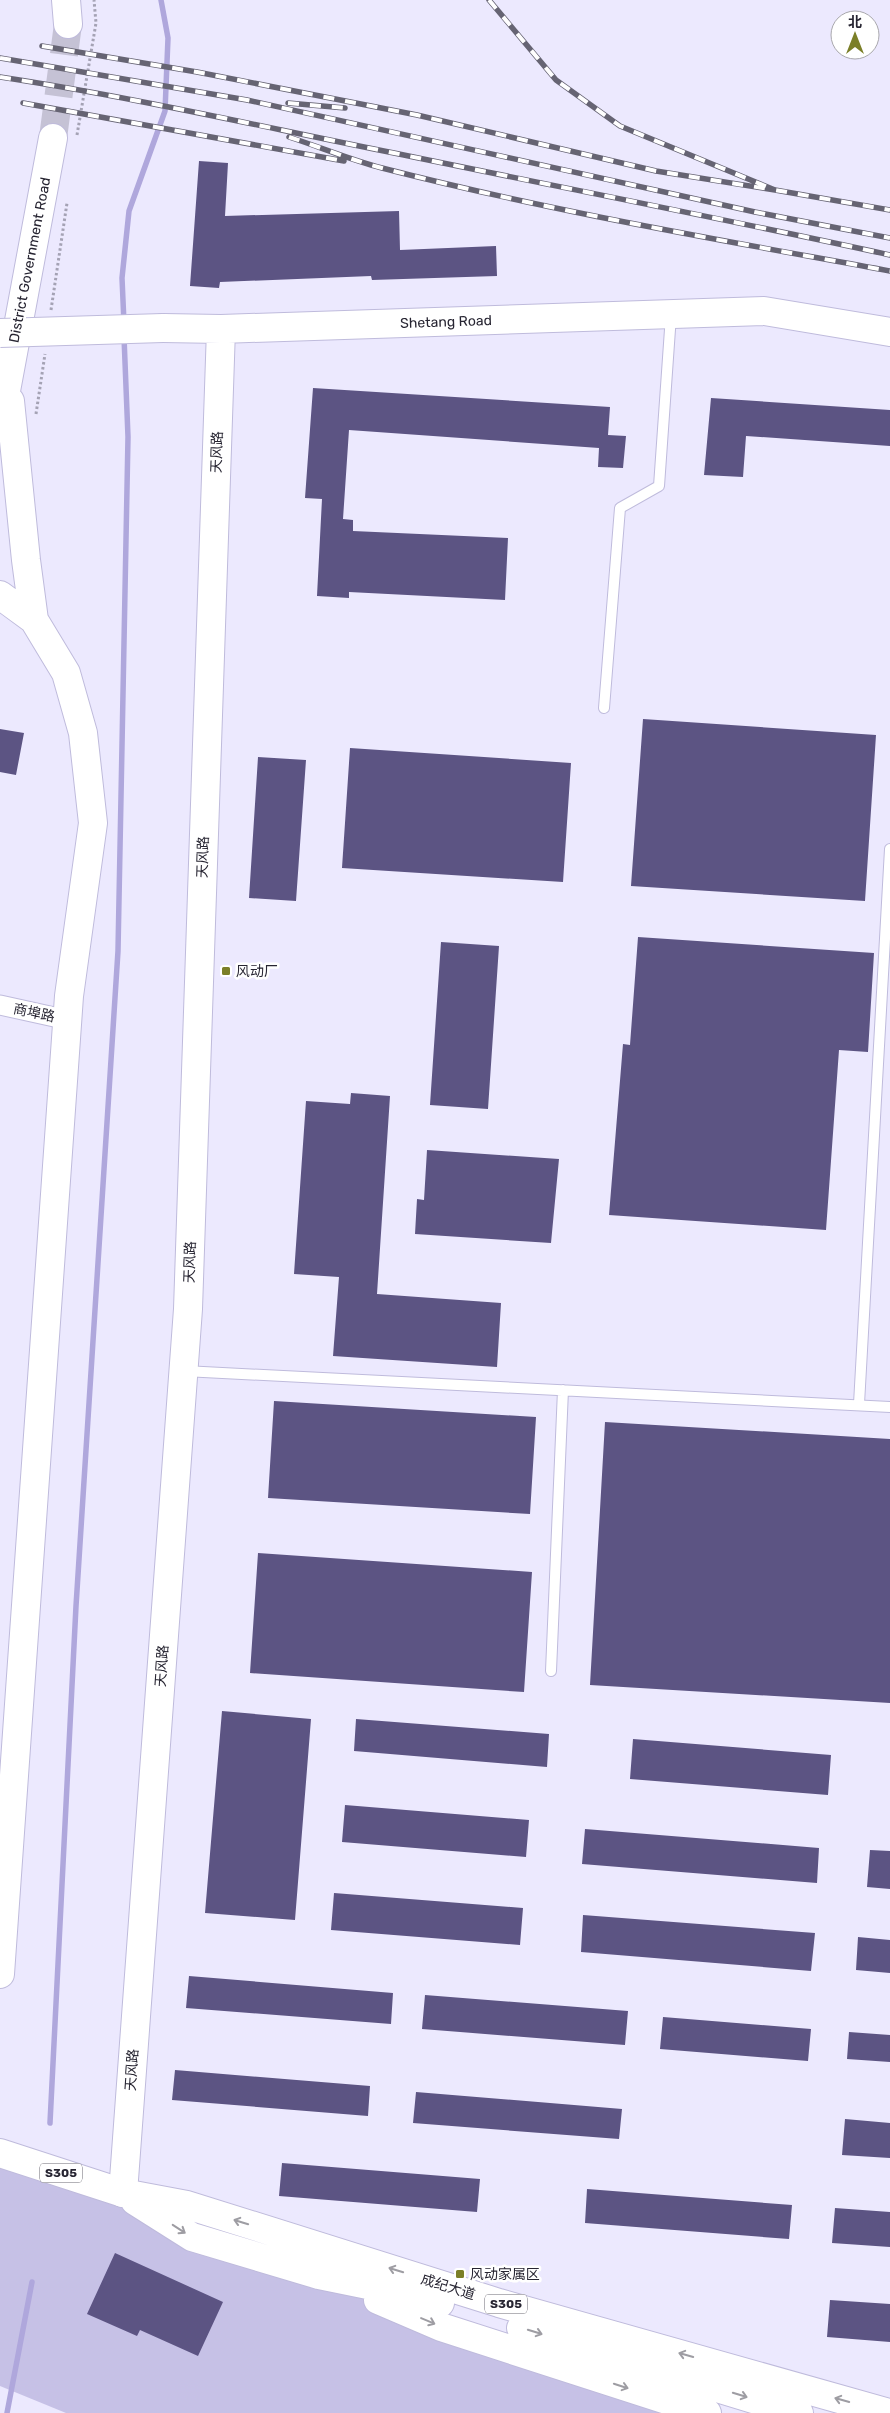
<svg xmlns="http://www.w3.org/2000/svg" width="890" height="2413" viewBox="0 0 890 2413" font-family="Rubik,'Noto Sans SC',sans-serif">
<rect width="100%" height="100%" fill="#ece9fe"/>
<path fill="#c6c1e6" d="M 0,2154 L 714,2413 L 66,2413 L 0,2386 Z"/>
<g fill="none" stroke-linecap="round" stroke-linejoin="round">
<path stroke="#afa7dc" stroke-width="5.5" d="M 124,323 L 122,278 L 129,211 L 165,111 L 168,38 L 161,0
M 50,2123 L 76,1606 L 118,951 L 128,437 L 124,337
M 7,2413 L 32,2282"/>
</g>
<path fill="#5c5483" d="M 199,161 L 228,163 L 225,216 L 399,211 L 400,250 L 496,246 L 497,276 L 372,280 L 371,276 L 220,282 L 219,288 L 190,286 Z
M 313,388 L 610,407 L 608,435 L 626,436 L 623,468 L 598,467 L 599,448 L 349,430 L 343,519 L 353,520 L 353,531 L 508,538 L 505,600 L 349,592 L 349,598 L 317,596 L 322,499 L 305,498 Z
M 711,398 L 890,410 L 890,446 L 746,436 L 743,477 L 704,475 Z
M 643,719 L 876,735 L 865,901 L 631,886 Z
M 0,729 L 24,733 L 16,775 L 0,772 Z
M 350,748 L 571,763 L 563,882 L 342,868 Z
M 258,757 L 306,760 L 296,901 L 249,898 Z
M 638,937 L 874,953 L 868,1052 L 839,1050 L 826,1230 L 609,1215 L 623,1044 L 630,1045 Z
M 441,942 L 499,946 L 488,1109 L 430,1105 Z
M 351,1093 L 390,1096 L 377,1294 L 501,1303 L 497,1367 L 333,1356 L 339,1277 L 294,1274 L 306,1101 L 350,1104 Z
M 427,1150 L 559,1159 L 551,1243 L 415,1234 L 417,1199 L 424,1200 Z
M 274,1401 L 536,1417 L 530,1514 L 268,1498 Z
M 605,1422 L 890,1439 L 890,1703 L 590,1685 Z
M 258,1553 L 532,1572 L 524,1692 L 250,1673 Z
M 222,1711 L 311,1719 L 295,1920 L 205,1913 Z
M 356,1719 L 549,1734 L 547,1767 L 354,1751 Z
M 633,1739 L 831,1755 L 828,1795 L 630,1779 Z
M 345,1805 L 529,1820 L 526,1857 L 342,1842 Z
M 585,1829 L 819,1848 L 817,1883 L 582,1864 Z
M 870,1850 L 890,1851 L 890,1889 L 867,1887 Z
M 334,1893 L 523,1908 L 520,1945 L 331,1930 Z
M 583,1915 L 815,1933 L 811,1971 L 581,1952 Z
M 858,1937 L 890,1940 L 890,1973 L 856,1970 Z
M 189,1976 L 393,1993 L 391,2024 L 186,2008 Z
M 425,1995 L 628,2011 L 625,2045 L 422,2029 Z
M 663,2017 L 811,2029 L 808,2061 L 660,2049 Z
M 849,2032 L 890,2035 L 890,2062 L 847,2059 Z
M 175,2070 L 370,2086 L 368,2116 L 172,2100 Z
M 416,2092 L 622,2109 L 619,2139 L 413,2123 Z
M 845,2119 L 890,2123 L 890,2158 L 842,2155 Z
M 282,2163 L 480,2179 L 477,2212 L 279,2196 Z
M 587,2189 L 792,2205 L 789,2239 L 585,2223 Z
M 835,2208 L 890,2212 L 890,2247 L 832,2243 Z
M 115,2253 L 223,2302 L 198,2356 L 140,2330 L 137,2336 L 87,2314 Z
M 830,2300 L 890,2304 L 890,2342 L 827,2337 Z"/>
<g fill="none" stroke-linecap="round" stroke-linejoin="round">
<path stroke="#c5c2d5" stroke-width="28" stroke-dasharray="28 14" stroke-linecap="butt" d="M 53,138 L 68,24"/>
<defs>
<path id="lane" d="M 604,708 L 620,508 L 659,486 L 671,315
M 184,1371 L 890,1407
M 859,1404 L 890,849
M 551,1671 L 563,1390"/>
<path id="street" d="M 0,1005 L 68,1020"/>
<path id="secondary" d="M 66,0 L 68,24
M 163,328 L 221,329 L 764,311 L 890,332
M 10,401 L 26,560 L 34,620
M 0,423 L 53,138
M 0,595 L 34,620 L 66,673 L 83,733 L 93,823 L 69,996 L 0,1974
M 123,2193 L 188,1309 L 221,329"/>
<path id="primary" d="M 0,2153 L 123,2193 L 187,2205 L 499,2303 L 889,2413
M 135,2201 L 192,2237 L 319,2275 L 412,2294 L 440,2303
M 378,2300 L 441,2327 L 707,2413
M 521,2328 L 799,2413"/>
</defs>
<use href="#lane" stroke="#bfbbdc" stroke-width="12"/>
<use href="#street" stroke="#bfbbdc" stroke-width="21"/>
<use href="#secondary" stroke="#bfbbdc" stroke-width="30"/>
<use href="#primary" stroke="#bfbbdc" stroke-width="30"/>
<path stroke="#a4a2b4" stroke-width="3" stroke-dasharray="2.5 2.5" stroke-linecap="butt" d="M 77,135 L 96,23 L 94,0
M 51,310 L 67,203
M 36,414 L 45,354"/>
<use href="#lane" stroke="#fff" stroke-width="10"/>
<use href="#street" stroke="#fff" stroke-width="19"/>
<use href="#secondary" stroke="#fff" stroke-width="28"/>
<use href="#primary" stroke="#fff" stroke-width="28"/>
<defs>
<path id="rail" d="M 489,0 L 556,80 L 620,126 L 775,190 L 890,210
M 42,46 L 197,72 L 417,115 L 656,171 L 775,190
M 0,58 L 247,100 L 755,212 L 890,238
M 0,77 C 133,97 263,127 394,153 C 559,187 725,219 890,255
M 23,103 L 344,161
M 288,103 L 345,108
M 289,137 C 320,147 351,160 382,168 C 549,211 721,240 890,271"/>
</defs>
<use href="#rail" stroke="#666473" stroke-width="5.5"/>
<use href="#rail" stroke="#fff" stroke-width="4" stroke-dasharray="11" stroke-linecap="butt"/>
<defs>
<path id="secondary-bridge" d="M 0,333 L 163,328"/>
</defs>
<use href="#secondary-bridge" stroke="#bfbbdc" stroke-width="30" stroke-linecap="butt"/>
<use href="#secondary-bridge" stroke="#fff" stroke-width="28"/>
</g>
<defs><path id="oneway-shaft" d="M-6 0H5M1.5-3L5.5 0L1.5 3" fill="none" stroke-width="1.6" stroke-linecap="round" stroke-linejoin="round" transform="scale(1.25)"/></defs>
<g stroke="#9e9da3">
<use href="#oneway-shaft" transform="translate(241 2222) rotate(-163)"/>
<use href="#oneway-shaft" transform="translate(179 2229) rotate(33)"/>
<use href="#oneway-shaft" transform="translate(396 2270) rotate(-163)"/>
<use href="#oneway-shaft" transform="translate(428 2321) rotate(23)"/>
<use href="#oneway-shaft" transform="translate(535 2332) rotate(17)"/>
<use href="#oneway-shaft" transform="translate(686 2355) rotate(-164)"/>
<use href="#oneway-shaft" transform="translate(621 2386) rotate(18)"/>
<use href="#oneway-shaft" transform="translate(740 2395) rotate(17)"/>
<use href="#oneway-shaft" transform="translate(842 2400) rotate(-164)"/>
</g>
<g fill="#7b7f28" stroke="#fff" stroke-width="2">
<rect x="221" y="966" width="10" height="10" rx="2.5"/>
<rect x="455" y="2269" width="10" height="10" rx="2.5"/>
</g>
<g text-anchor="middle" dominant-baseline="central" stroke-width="5" stroke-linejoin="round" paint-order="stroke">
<g fill="#fff" stroke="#686670" stroke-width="1">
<rect x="40" y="2163.5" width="42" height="19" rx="4"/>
<rect x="485" y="2294.5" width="42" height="19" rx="4"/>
</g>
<g font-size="12" font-weight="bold" fill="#272532">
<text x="61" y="2173">S305</text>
<text x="506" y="2304">S305</text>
</g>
<g font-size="14" fill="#272532" stroke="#fff">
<text transform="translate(30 260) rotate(-79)">District Government Road</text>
<text transform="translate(446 322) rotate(-2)">Shetang Road</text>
<text transform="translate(217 452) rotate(-88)">天风路</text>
<text transform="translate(203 857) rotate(-88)">天风路</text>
<text transform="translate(34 1013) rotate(12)">商埠路</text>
<text transform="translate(190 1262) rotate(-88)">天风路</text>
<text transform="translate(162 1666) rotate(-86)">天风路</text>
<text transform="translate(132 2070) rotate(-86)">天风路</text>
<text transform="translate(448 2287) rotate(17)">成纪大道</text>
</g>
<g font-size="14" fill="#272532" stroke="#fff" text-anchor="start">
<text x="236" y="971">风动厂</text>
<text x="470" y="2274">风动家属区</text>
</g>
</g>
<g transform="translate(855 35)"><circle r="24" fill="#ffffff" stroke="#a9a8ad"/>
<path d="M0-4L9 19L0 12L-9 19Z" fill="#7b7f28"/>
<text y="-8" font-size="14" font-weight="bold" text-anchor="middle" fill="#272532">北</text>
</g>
</svg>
